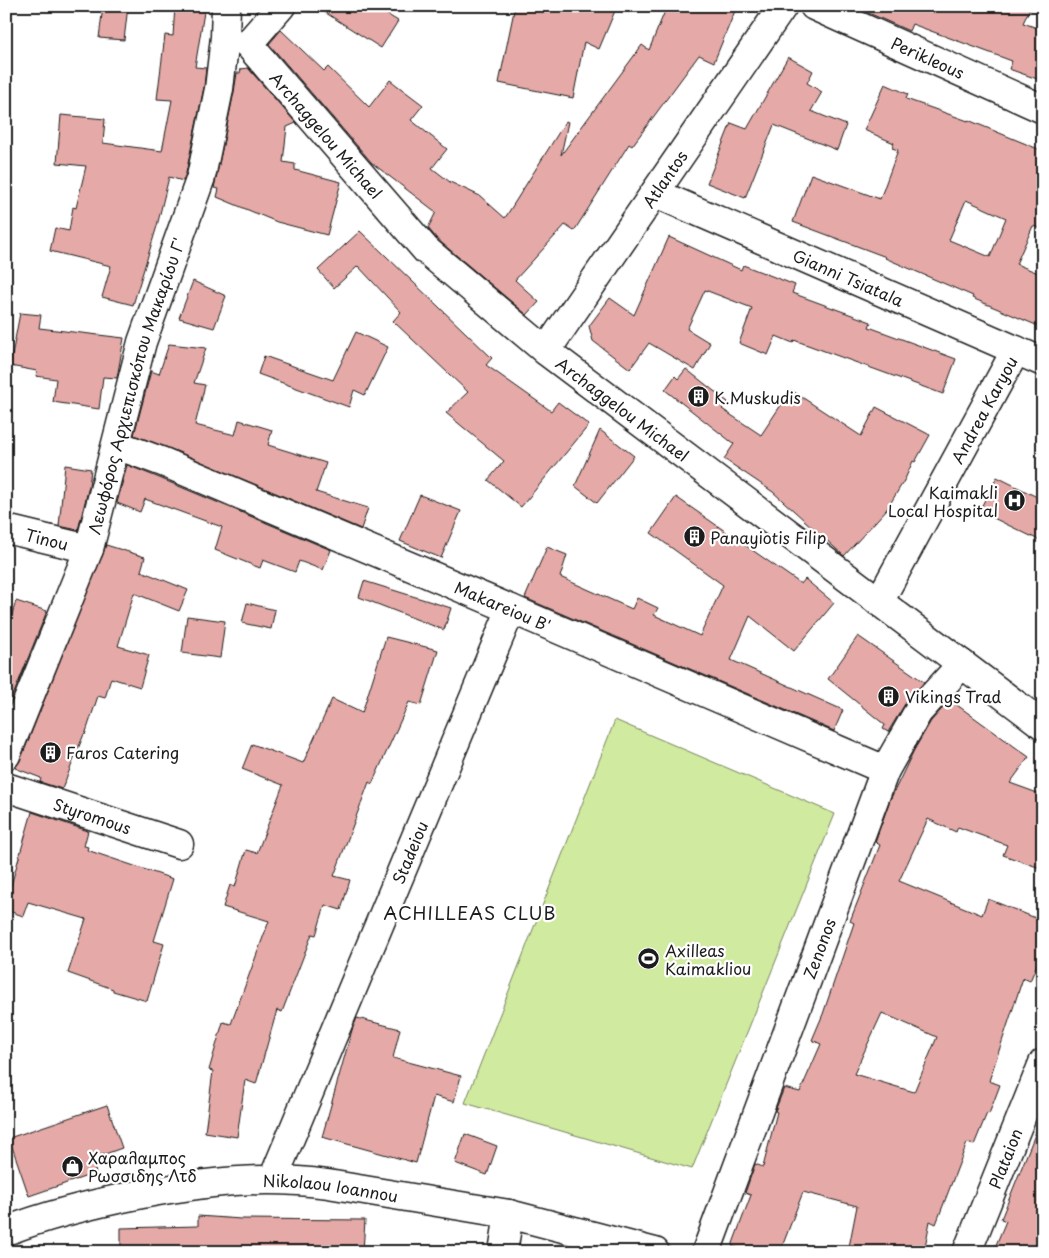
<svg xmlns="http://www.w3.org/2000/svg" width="1049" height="1258" viewBox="0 0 1049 1258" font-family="'Playpen Sans',sans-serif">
<rect width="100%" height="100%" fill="#fff"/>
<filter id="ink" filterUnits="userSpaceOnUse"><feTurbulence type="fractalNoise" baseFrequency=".02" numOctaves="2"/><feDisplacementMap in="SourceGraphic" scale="10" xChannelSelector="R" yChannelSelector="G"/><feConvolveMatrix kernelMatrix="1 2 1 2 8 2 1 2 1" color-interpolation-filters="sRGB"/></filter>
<g filter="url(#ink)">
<path fill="#d0eaa0" stroke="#76835e" d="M 615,720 L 835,814 L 692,1169 L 465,1103 Z"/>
<path fill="#e5aaa7" stroke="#1c1c1c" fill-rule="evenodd" d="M 103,6 L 128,6 L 124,40 L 99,38 Z
M 175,6 L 205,6 L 195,67 L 206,68 L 204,87 L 186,173 L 183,181 L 169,177 L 157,226 L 133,305 L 102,297 L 111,266 L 50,251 L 55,228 L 69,231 L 73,207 L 76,208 L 86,166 L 57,163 L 61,115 L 105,119 L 103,143 L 162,151 L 172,100 L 157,99 L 165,35 L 173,36 Z
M 315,6 L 373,6 L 398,21 L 381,48 Z
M 515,6 L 617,6 L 599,49 L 584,42 L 573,98 L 499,83 Z
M 667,6 L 737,6 L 714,62 L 699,55 L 632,146 L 629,144 L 574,231 L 565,225 L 515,280 L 539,302 L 527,315 L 437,239 L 428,228 L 436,212 L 372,163 L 269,44 L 281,30 L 324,71 L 328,67 L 369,107 L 390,80 L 423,105 L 411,120 L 447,149 L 432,168 L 450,182 L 480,196 L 505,218 L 566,121 L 568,122 L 561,155 L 642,45 L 649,50 Z
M 853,6 L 1031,6 L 1023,23 L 1043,30 L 1043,81 L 1009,69 L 1012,61 L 912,24 L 909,31 Z
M 788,57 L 813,71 L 807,83 L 822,92 L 811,111 L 846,125 L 837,150 L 774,125 L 745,198 L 707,183 L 731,123 L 747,129 Z
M 248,68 L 296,123 L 287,127 L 283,162 L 295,164 L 295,170 L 341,182 L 327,235 L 277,222 L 217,197 L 219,189 L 214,188 L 234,92 L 237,73 L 240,73 L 241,69 Z
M 885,84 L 908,94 L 906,99 L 968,121 L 968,120 L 1043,151 L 1043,229 L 1033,226 L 1016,264 L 1043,275 L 1043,328 L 972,298 L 973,296 L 885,258 L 886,257 L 793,222 L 811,174 L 880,199 L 898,150 L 892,148 L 894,143 L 864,130 ZM 966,200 L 1006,218 L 990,257 L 949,240 Z
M 360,231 L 492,358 L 486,365 L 551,411 L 558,402 L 589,425 L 521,507 L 488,480 L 504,461 L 446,413 L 468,392 L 393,321 L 401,312 L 358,266 L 334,288 L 318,270 Z
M 669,237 L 741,270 L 743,265 L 795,285 L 792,293 L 871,322 L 869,327 L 956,359 L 943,394 L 794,340 L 793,343 L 776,336 L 768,355 L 739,343 L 752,308 L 705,290 L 687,329 L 710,343 L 695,370 L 649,343 L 630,369 L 593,341 L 589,326 L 610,298 L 634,315 Z
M 193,281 L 226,296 L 214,328 L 179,318 Z
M 20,313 L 41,315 L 39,328 L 124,338 L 117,378 L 103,377 L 99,409 L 53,402 L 56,379 L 36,376 L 37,371 L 10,366 Z
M 356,332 L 388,347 L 365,395 L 354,390 L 349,407 L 258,374 L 264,356 L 333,380 Z
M 169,344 L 206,348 L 194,383 L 205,385 L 195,425 L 235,435 L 239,420 L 272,430 L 268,445 L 326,463 L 316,492 L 368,508 L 361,529 L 169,448 L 134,435 L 151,371 L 159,374 Z
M 686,369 L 728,402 L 722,409 L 761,435 L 791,390 L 861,436 L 876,407 L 930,435 L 915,462 L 913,461 L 905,479 L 887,509 L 844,556 L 773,492 L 724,459 L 734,444 L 665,390 L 675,376 L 678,379 Z
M 600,430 L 634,456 L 597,503 L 575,486 Z
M 65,465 L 91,469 L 89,486 L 78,530 L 59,526 Z
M 127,465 L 157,477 L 331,550 L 323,570 L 299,561 L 295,572 L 263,560 L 260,568 L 215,550 L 222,527 L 145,499 L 140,512 L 117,503 Z
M 997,477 L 1043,500 L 1043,542 L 979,511 Z
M 420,495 L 461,511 L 441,558 L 400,541 Z
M 676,497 L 801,584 L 805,579 L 834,603 L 794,651 L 750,616 L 731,660 L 843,710 L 834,731 L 525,598 L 547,547 L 567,555 L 560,577 L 632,609 L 637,598 L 658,608 L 654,615 L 700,636 L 723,585 L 651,533 Z
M 106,545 L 145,557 L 141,571 L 188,590 L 179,611 L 134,593 L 118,646 L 149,655 L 140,687 L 111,678 L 105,698 L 98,696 L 85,735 L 84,734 L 62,789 L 40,782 L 41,778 L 15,768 L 20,761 Z
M 364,581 L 451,608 L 444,630 L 359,597 Z
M 16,601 L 47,611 L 6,713 L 6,634 Z
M 247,603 L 275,610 L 271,629 L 242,623 Z
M 187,616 L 225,621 L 220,658 L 182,653 Z
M 858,636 L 924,682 L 905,704 L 888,732 L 883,729 L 885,725 L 828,679 Z
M 386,637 L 438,650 L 421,705 L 409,702 L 372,784 L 369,782 L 334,876 L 350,880 L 341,910 L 325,905 L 316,935 L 312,934 L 282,1012 L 277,1010 L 256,1084 L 245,1080 L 237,1137 L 205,1132 L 213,1071 L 209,1070 L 223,1022 L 231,1024 L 269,921 L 223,907 L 230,885 L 235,887 L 246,850 L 257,853 L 283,785 L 242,769 L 252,744 L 303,763 L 332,699 L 362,713 Z
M 950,700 L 1029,757 L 1010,783 L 1043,795 L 1043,869 L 1003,855 L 1007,845 L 958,827 L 956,832 L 928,819 L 899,881 L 982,915 L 988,899 L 1043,921 L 1043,950 L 1030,981 L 1023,978 L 989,1081 L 1000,1085 L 989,1114 L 987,1113 L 974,1145 L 967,1143 L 936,1224 L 930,1221 L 924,1252 L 848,1252 L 857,1206 L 803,1192 L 780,1252 L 747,1252 L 732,1246 L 751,1195 L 745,1193 L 755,1164 L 763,1167 L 777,1112 L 775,1111 L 784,1088 L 800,1092 L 821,1044 L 812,1040 L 823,1014 L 854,923 L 850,921 L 880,845 L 875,842 L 890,800 L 914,750 L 931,721 ZM 882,1013 L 937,1037 L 914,1092 L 854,1074 Z
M 32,812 L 88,831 L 84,846 L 88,847 L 87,850 L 173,879 L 154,941 L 164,944 L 147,1001 L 113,991 L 113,989 L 68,973 L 86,919 L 28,902 L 23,916 L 6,910 L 6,903 Z
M 357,1018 L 400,1029 L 393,1058 L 461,1076 L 454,1102 L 434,1096 L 416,1163 L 322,1137 L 352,1030 Z
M 107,1105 L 122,1148 L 91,1159 L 96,1173 L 29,1196 L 9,1138 Z
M 1042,1117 L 1043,1252 L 993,1252 L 1006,1221 L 1001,1219 Z
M 465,1134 L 497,1146 L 487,1175 L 455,1163 Z
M 198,1216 L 241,1219 L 365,1220 L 363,1252 L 121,1252 L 121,1228 L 198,1226 Z"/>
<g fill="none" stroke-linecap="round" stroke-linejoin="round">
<defs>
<g id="minor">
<path id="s1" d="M 814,6 L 1043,109"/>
<path id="s2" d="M 248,44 L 426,250 L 546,351 L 1043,725"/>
<path d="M 248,44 L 281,6"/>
<path id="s3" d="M 655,193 L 1043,362"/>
<path id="s4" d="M 546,351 L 783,6"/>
<path id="s5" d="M 117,445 L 163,462 L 511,609 L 885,770"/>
<path id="s6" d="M 6,529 L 89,549"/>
<path id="s7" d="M 879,602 L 1016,350"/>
<path id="s8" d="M 6,755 L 89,549 L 142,342 L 201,177 L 219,89 L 225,37 L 226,6"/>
<path id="s9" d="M 6,787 L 179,844"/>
<path id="s10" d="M 273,1179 L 511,609"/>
<path id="s11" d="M 6,1231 C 50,1214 96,1203 142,1194 C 207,1182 262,1175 328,1184 L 509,1214 L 655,1252"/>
<path d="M 503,1252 L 509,1214"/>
<path id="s12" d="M 706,1252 L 885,770 L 918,712 L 962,664"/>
<path id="s13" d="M 967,1252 L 1043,1063"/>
</g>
</defs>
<use href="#minor" stroke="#1c1c1c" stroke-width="31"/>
<use href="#minor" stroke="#fff" stroke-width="28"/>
</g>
</g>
<defs>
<symbol id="building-disc" viewBox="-11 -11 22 22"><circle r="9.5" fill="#1c1c1c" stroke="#fff"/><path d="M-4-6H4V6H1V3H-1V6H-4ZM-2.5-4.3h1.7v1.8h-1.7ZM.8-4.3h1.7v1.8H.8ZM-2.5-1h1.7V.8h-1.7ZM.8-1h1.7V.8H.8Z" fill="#fff"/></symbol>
<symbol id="hospital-disc" viewBox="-11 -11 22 22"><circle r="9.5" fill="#1c1c1c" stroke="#fff"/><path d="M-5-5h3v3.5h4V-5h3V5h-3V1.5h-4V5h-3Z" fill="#fff"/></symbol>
<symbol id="stadium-disc" viewBox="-11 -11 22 22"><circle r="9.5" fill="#1c1c1c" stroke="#fff"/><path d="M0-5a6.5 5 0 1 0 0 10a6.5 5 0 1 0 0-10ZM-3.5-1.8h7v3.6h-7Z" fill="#fff"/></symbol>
<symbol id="shop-disc" viewBox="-11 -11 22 22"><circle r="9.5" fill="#1c1c1c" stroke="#fff"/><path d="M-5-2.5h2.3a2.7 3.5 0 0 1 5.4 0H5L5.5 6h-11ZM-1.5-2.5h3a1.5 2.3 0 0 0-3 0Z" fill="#fff"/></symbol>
</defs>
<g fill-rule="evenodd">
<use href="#building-disc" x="686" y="384" width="25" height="25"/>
<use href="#hospital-disc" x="1002" y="488" width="25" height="25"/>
<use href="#building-disc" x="682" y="524" width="25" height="25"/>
<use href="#building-disc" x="876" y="684" width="25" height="25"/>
<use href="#building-disc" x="38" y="740" width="25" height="25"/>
<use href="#stadium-disc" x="636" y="946" width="25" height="25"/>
<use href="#shop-disc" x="60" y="1154" width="25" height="25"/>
</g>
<g text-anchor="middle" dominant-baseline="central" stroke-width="4.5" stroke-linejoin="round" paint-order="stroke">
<g font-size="16" fill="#1c1c1c" stroke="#fff">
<text stroke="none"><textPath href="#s1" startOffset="125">Perikleous</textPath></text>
<text stroke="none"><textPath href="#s2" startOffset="120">Archaggelou Michael</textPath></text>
<text stroke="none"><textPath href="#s4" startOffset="209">Atlantos</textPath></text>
<text stroke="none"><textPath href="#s3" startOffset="211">Gianni Tsiatala</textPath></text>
<text stroke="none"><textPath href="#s8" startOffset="392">Λεωφόρος Αρχιεπισκόπου Μακαρίου Γ'</textPath></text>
<text stroke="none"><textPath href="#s2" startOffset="525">Archaggelou Michael</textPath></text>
<text stroke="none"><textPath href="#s7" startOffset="219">Andrea Karyou</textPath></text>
<text stroke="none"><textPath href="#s6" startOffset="42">Tinou</textPath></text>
<text stroke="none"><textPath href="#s5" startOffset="418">Makareiou B'</textPath></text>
<text stroke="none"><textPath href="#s9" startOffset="91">Styromous</textPath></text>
<text stroke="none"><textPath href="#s10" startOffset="354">Stadeiou</textPath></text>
<text stroke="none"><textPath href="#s12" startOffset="324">Zenonos</textPath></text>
<text stroke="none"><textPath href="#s13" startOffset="101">Plataion</textPath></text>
<text stroke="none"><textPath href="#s11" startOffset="331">Nikolaou Ioannou</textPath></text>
</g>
<g font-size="16" fill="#1c1c1c" stroke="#fff" text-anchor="start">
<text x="714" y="397">K.Muskudis</text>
<text x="998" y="492" text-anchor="end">Kaimakli<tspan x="998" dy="18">Local Hospital</tspan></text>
<text x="710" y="537">Panayiotis Filip</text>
<text x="905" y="696">Vikings Trad</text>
<text x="66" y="752">Faros Catering</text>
<text x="665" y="950">Axilleas<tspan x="665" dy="18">Kaimakliou</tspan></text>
<text x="88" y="1157">Χαραλαμπος<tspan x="88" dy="18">Ρωσσιδης Λτδ</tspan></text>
</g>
<g font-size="18" letter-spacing="1" fill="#1c1c1c" stroke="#fff">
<text x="470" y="912">ACHILLEAS CLUB</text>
</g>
</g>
<rect width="1049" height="1258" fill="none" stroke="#fff" stroke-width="25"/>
<rect x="12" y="12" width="1024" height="1233" fill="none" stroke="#1c1c1c" stroke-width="2" filter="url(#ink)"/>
</svg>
